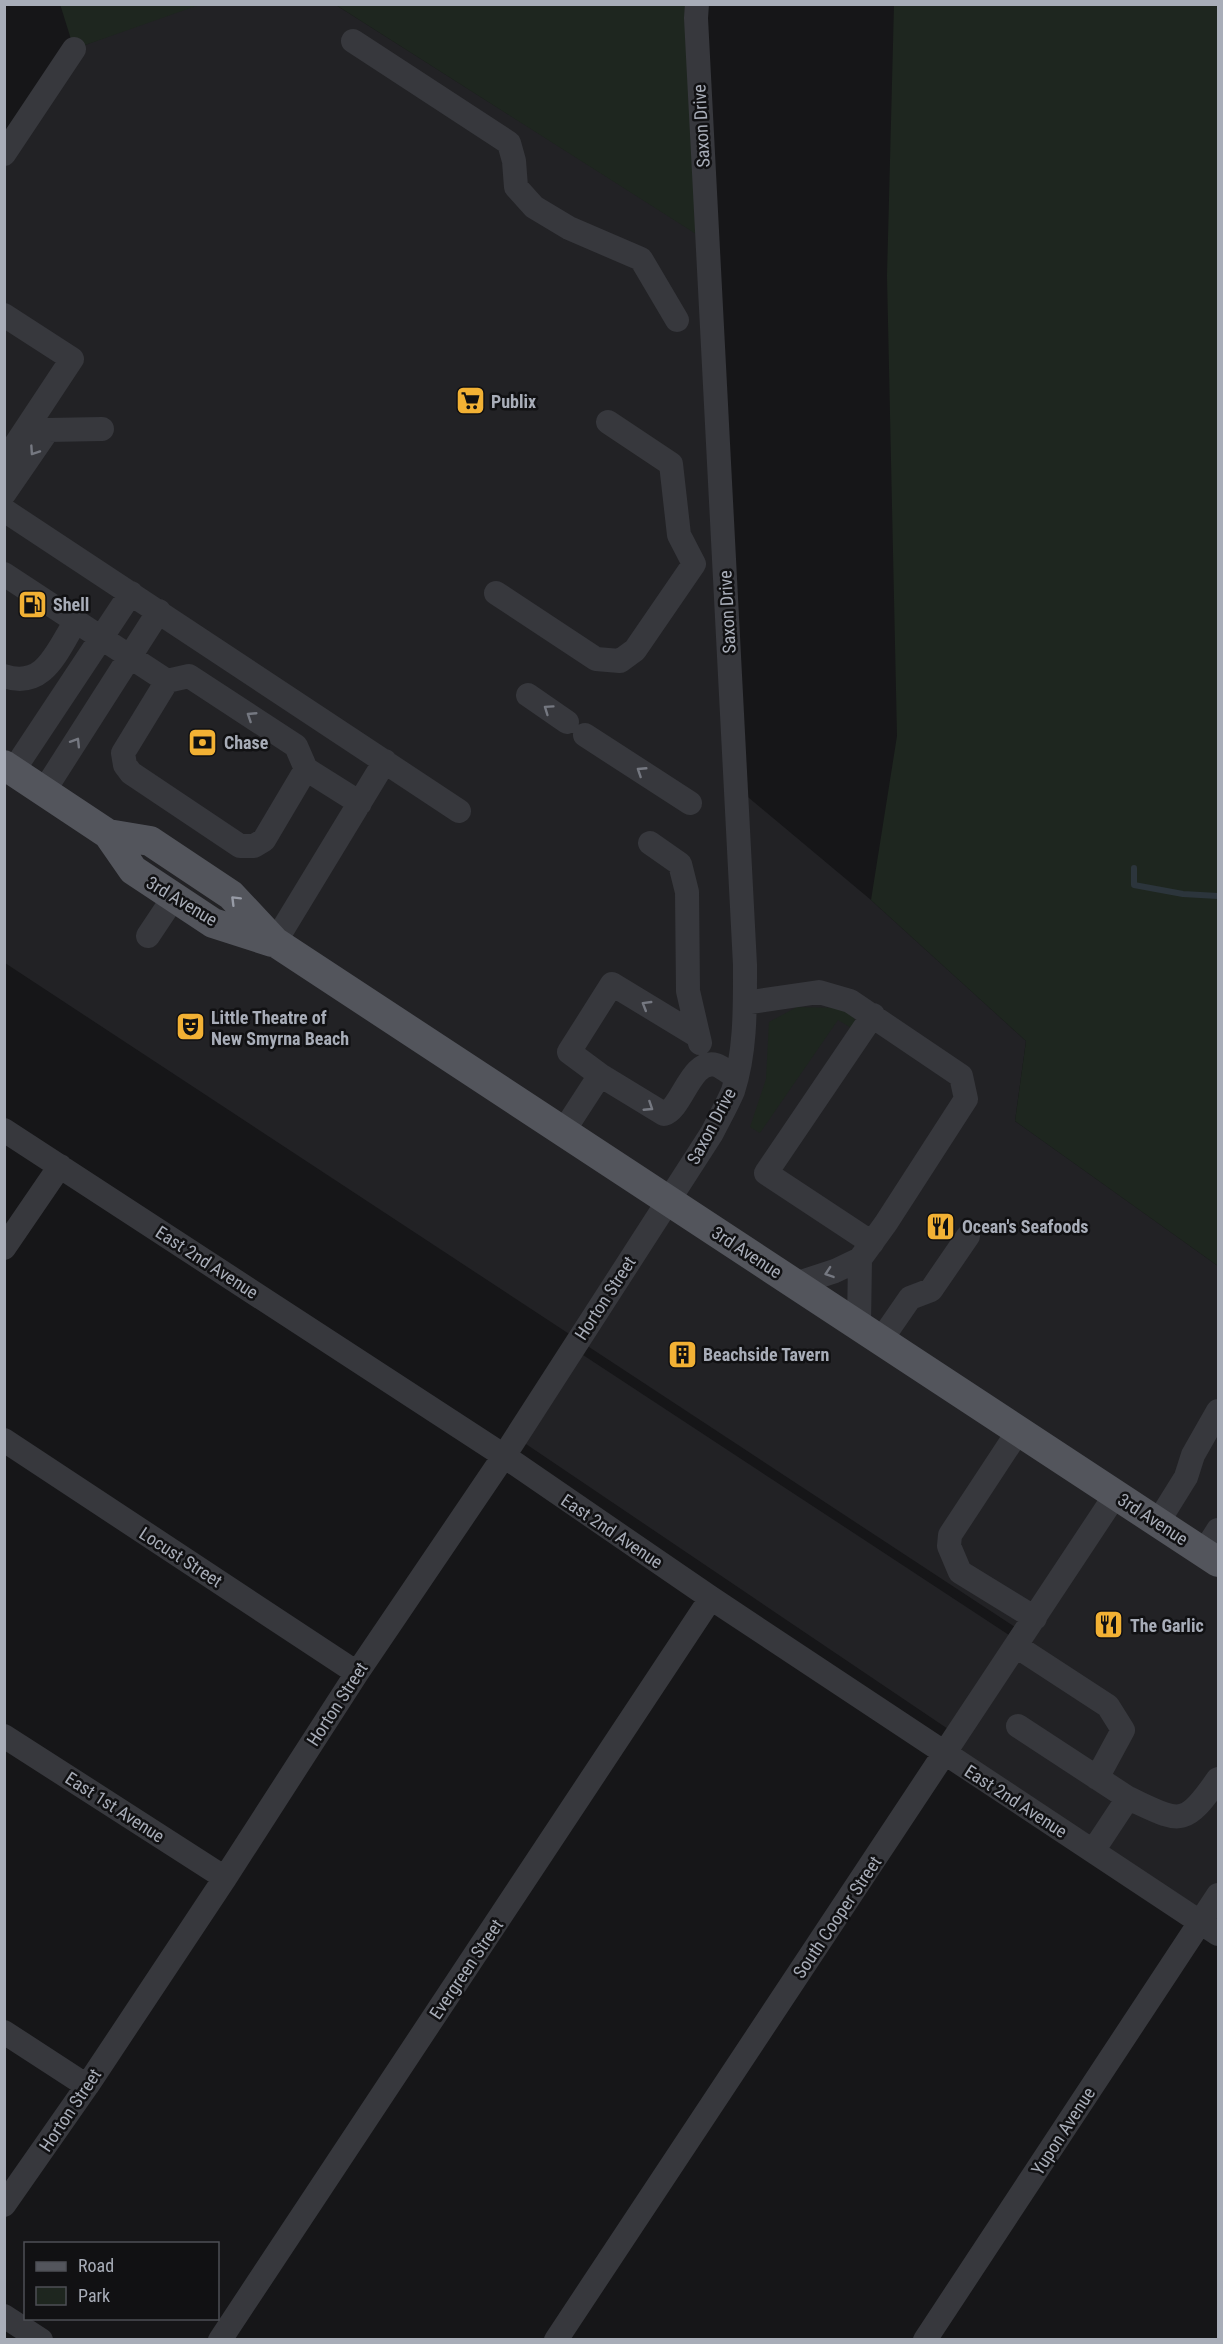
<svg xmlns="http://www.w3.org/2000/svg" width="1223" height="2344" viewBox="0 0 1223 2344" font-family="'Roboto Condensed',sans-serif">
<rect width="100%" height="100%" fill="#161618"/>
<path fill="#222225" d="M 192,5 L 336,5 L 708,241 L 736,787 L 871,900 L 1026,1041 L 1015,1121 L 1218,1266 L 1218,1934 L 945,1755 L 1024,1633 L 5,963 L 4,154 L 74,49 Z
M 580,1353 L 1012,1637 L 951,1731 L 523,1442 Z"/>
<path fill="#1e261f" d="M 60,4 L 199,5 L 74,49 Z
M 336,5 L 697,5 L 707,241 Z
M 894,5 L 1218,5 L 1218,1266 L 1015,1121 L 1026,1041 L 871,900 L 897,736 L 887,276 Z
M 797,1007 L 839,1008 L 853,1015 L 856,1024 L 853,1029 L 838,1020 L 760,1133 L 750,1127 L 766,1079 L 769,1022 Z"/>
<g fill="none" stroke-linecap="round" stroke-linejoin="round">
<path stroke="#2c353c" stroke-width="6" d="M 1134,868 L 1134,885 L 1183,894 L 1218,896"/>
<path stroke="#37383d" stroke-width="24" d="M 353,41 L 509,143 L 514,161 L 516,187 L 534,207 L 569,228 L 641,259 L 677,320
M 4,154 L 74,49
M 4,315 L 72,359 L 4,462
M 4,494 L 48,430 L 102,429
M 4,510 L 459,811
M 4,574 L 167,681 L 123,753 L 125,765 L 131,773 L 240,846 L 254,846 L 264,840 L 306,769 L 360,803
M 496,593 L 596,659 L 620,661 L 635,650 L 694,564 L 679,535 L 671,464 L 608,422
M 4,676 C 45,690 57,650 76,621
M 167,681 L 189,676 L 296,746 L 306,769
M 528,695 L 567,722
M 585,735 L 690,803
M 13,771 L 131,593
M 44,791 L 159,611
M 650,843 L 680,864 L 687,892 L 688,991 L 700,1043
M 148,936 L 174,897
M 275,942 L 385,761
M 745,1003 L 819,992 L 850,1001 L 961,1076 L 966,1099 L 886,1223 L 860,1259
M 696,1035 L 612,984 L 569,1052 L 600,1075 L 664,1114 C 682,1109 691,1058 716,1065 C 723,1067 730,1074 736,1077
M 4,1130 L 504,1456 L 711,1598 L 1218,1934
M 563,1132 L 600,1075
M 872,1243 L 766,1173 L 873,1015
M 4,1248 L 60,1166
M 795,1284 L 835,1271 L 860,1259 L 859,1325
M 881,1340 L 910,1298 L 931,1290 L 968,1236
M 1019,1430 L 950,1535 L 949,1546 L 960,1572 L 1035,1618
M 4,1440 L 357,1673
M 1158,1522 L 1186,1477 L 1193,1455 L 1218,1411
M 1204,1552 L 1218,1530
M 1016,1646 L 1108,1706 L 1123,1730 L 1097,1778
M 1018,1726 L 1128,1798
M 4,1736 L 225,1878
M 1093,1851 L 1128,1798 C 1180,1822 1183,1829 1218,1779
M 4,2032 L 87,2086
M 4,2205 L 87,2086 L 225,1878 L 357,1673 L 504,1456 L 712,1133 C 719,1119 727,1105 733,1091 C 746,1051 745,1006 745,965 L 696,18 L 697,4
M 4,2316 L 41,2340
M 220,2340 L 711,1598
M 556,2340 L 1116,1494
M 925,2340 L 1218,1895"/>
<path stroke="#53555c" stroke-width="30" d="M 4,765 L 108,834 L 150,841 L 231,895 L 275,942 L 1218,1562
M 108,834 L 133,870 L 213,923 L 272,942"/>
</g>
<defs><path id="oneway-chevron" d="M-2-3.5L2.5 0L-2 3.5" fill="none" stroke-width="1.6" stroke-linecap="round" stroke-linejoin="round" transform="scale(1.5)"/></defs>
<g stroke="#757881">
<use href="#oneway-chevron" transform="translate(34 451) rotate(124)"/>
<use href="#oneway-chevron" transform="translate(548 709) rotate(-145)"/>
<use href="#oneway-chevron" transform="translate(251 716) rotate(-147)"/>
<use href="#oneway-chevron" transform="translate(76 742) rotate(-58)"/>
<use href="#oneway-chevron" transform="translate(641 771) rotate(-147)"/>
<use href="#oneway-chevron" transform="translate(646 1005) rotate(-149)"/>
<use href="#oneway-chevron" transform="translate(649 1107) rotate(33)"/>
<use href="#oneway-chevron" transform="translate(829 1273) rotate(161)"/>
</g>
<use stroke="#979ba6" href="#oneway-chevron" transform="translate(235 900) rotate(-135)"/>
<defs>
<symbol id="supermarket-square" viewBox="-11 -11 22 22"><rect x="-9" y="-9" width="18" height="18" rx="4" fill="#f2b134" stroke="#111113"/><path d="M-6-5.5h2.5l.6 2H6L4.5 2H-2.5L-4.4-4H-6ZM-1.5 3.2a1.3 1.3 0 1 0 .1 0ZM3 3.2a1.3 1.3 0 1 0 .1 0Z" fill="#111"/></symbol>
<symbol id="fuel-square" viewBox="-11 -11 22 22"><rect x="-9" y="-9" width="18" height="18" rx="4" fill="#f2b134" stroke="#111113"/><path d="M-5.5-6h7V0h2V4h1.3V-2.5L3-4.5l.8-.8L6-3V5H2.5V1h-1V6h-7ZM-4.2-4.7v3.2H.2V-4.7Z" fill="#111"/></symbol>
<symbol id="bank-square" viewBox="-11 -11 22 22"><rect x="-9" y="-9" width="18" height="18" rx="4" fill="#f2b134" stroke="#111113"/><path d="M-6-4H6V4H-6ZM0-2.3a2.3 2.3 0 1 0 0 4.6a2.3 2.3 0 1 0 0-4.6Z" fill="#111"/></symbol>
<symbol id="theatre-square" viewBox="-11 -11 22 22"><rect x="-9" y="-9" width="18" height="18" rx="4" fill="#f2b134" stroke="#111113"/><path d="M-5-5.5Q0-4 5-5.5V0Q5 5 0 6Q-5 5-5 0ZM-3.3-2.5H-1v1.5H-3.3ZM1-2.5H3.3v1.5H1ZM-2.8 1Q0 5.5 2.8 1Z" fill="#111"/></symbol>
<symbol id="restaurant-square" viewBox="-11 -11 22 22"><rect x="-9" y="-9" width="18" height="18" rx="4" fill="#f2b134" stroke="#111113"/><path d="M-5-6h1v4h1v-4h1v4h1v-4h1v5L-1.5 .5V6h-2V.5L-5-1ZM5-6V6H3V1.5H1.5Q1.5-4 5-6Z" fill="#111"/></symbol>
<symbol id="building-square" viewBox="-11 -11 22 22"><rect x="-9" y="-9" width="18" height="18" rx="4" fill="#f2b134" stroke="#111113"/><path d="M-4-6H4V6H1V3H-1V6H-4ZM-2.5-4.3h1.7v1.8h-1.7ZM.8-4.3h1.7v1.8H.8ZM-2.5-1h1.7V.8h-1.7ZM.8-1h1.7V.8H.8Z" fill="#111"/></symbol>
</defs>
<g fill-rule="evenodd">
<use href="#supermarket-square" x="454" y="384" width="33" height="33"/>
<use href="#fuel-square" x="16" y="588" width="33" height="33"/>
<use href="#bank-square" x="186" y="726" width="33" height="33"/>
<use href="#theatre-square" x="174" y="1010" width="33" height="33"/>
<use href="#restaurant-square" x="924" y="1210" width="33" height="33"/>
<use href="#building-square" x="666" y="1338" width="33" height="33"/>
<use href="#restaurant-square" x="1092" y="1608" width="33" height="33"/>
</g>
<g text-anchor="middle" dominant-baseline="central" stroke-width="5" stroke-linejoin="round" paint-order="stroke">
<g font-size="18" fill="#a8adb8" stroke="#111113">
<text transform="translate(701 126) rotate(-93)">Saxon Drive</text>
<text transform="translate(727 612) rotate(-93)">Saxon Drive</text>
<text transform="translate(182 901) rotate(31)">3rd Avenue</text>
<text transform="translate(711 1126) rotate(-62)">Saxon Drive</text>
<text transform="translate(747 1252) rotate(33)">3rd Avenue</text>
<text transform="translate(207 1262) rotate(33)">East 2nd Avenue</text>
<text transform="translate(605 1298) rotate(-57)">Horton Street</text>
<text transform="translate(1153 1519) rotate(33)">3rd Avenue</text>
<text transform="translate(612 1531) rotate(34)">East 2nd Avenue</text>
<text transform="translate(181 1557) rotate(33)">Locust Street</text>
<text transform="translate(337 1704) rotate(-57)">Horton Street</text>
<text transform="translate(1016 1801) rotate(33)">East 2nd Avenue</text>
<text transform="translate(115 1807) rotate(33)">East 1st Avenue</text>
<text transform="translate(837 1917) rotate(-56)">South Cooper Street</text>
<text transform="translate(466 1969) rotate(-56)">Evergreen Street</text>
<text transform="translate(70 2110) rotate(-56)">Horton Street</text>
<text transform="translate(1063 2131) rotate(-57)">Yupon Avenue</text>
</g>
<g font-size="18" font-weight="bold" fill="#a8adb8" stroke="#111113" text-anchor="start">
<text x="491" y="401">Publix</text>
<text x="53" y="604">Shell</text>
<text x="224" y="742">Chase</text>
<text x="211" y="1017">Little Theatre of<tspan x="211" dy="21">New Smyrna Beach</tspan></text>
<text x="962" y="1226">Ocean's Seafoods</text>
<text x="703" y="1354">Beachside Tavern</text>
<text x="1130" y="1625">The Garlic</text>
</g>
</g>
<rect width="1223" height="2344" fill="none" stroke="#a8adb8" stroke-width="12"/>
<rect x="24" y="2242" width="195" height="78" fill="#111113" stroke="#4d4f55" stroke-width="1.5"/>
<rect x="36" y="2262" width="30" height="9" fill="#53555c" stroke="#4d4f55" stroke-width="1.5"/>
<text x="78" y="2272" font-size="18" fill="#a8adb8">Road</text>
<rect x="36" y="2287" width="30" height="18" fill="#1e261f" stroke="#4d4f55" stroke-width="1.5"/>
<text x="78" y="2302" font-size="18" fill="#a8adb8">Park</text>
</svg>
